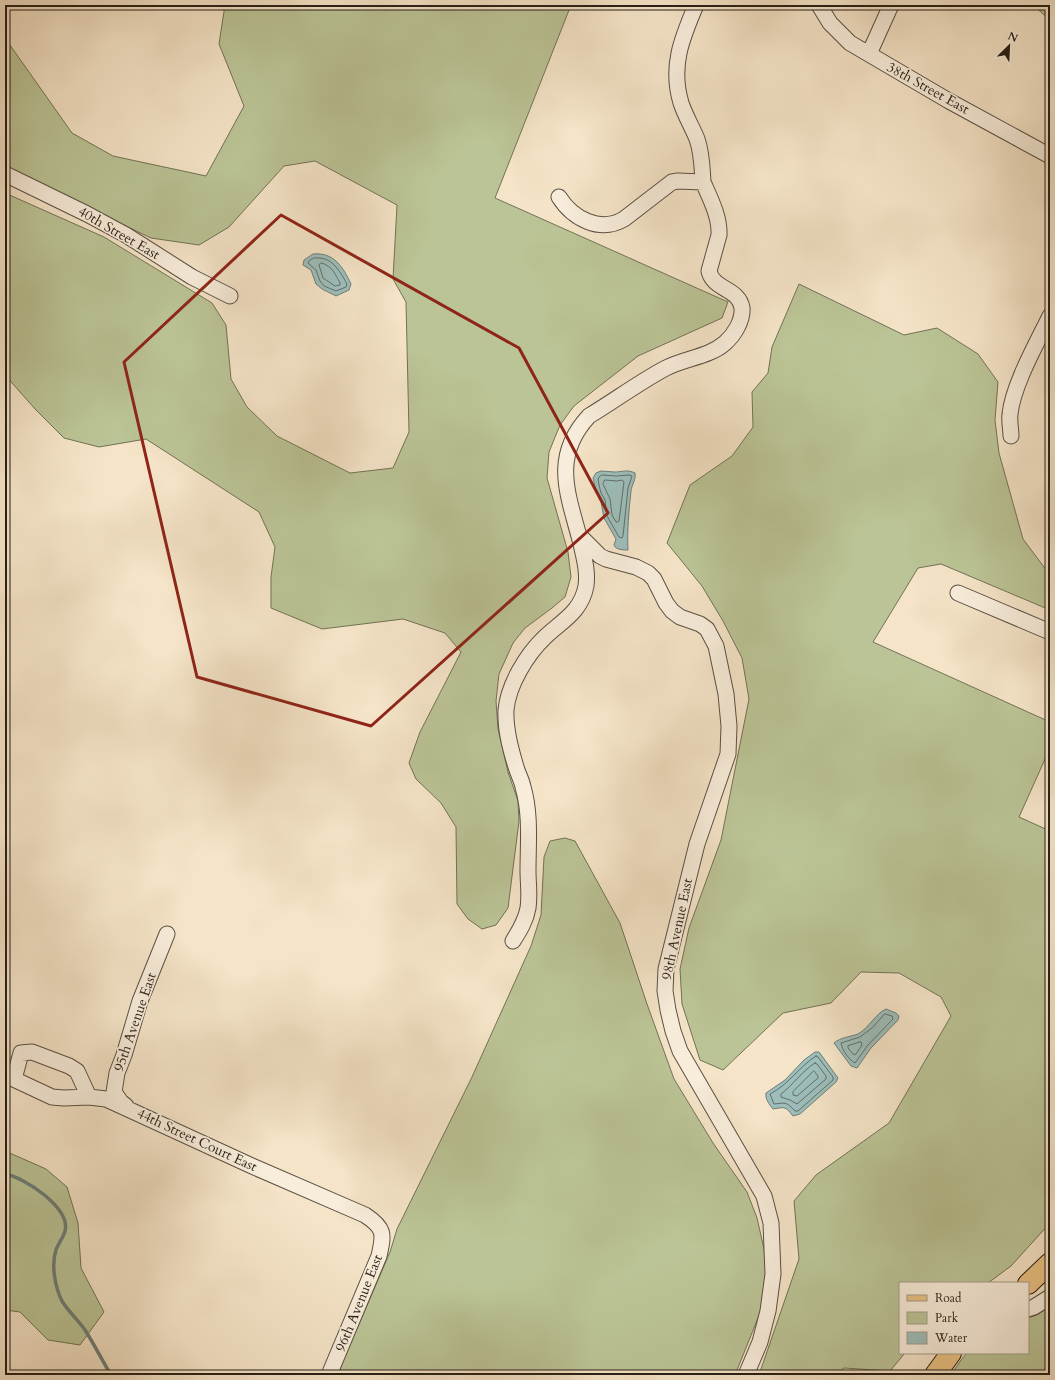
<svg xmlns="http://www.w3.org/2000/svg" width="1055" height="1380" viewBox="0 0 1055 1380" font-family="Cardo,serif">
<rect width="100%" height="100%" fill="#f5e4c8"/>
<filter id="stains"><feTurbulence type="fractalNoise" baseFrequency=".005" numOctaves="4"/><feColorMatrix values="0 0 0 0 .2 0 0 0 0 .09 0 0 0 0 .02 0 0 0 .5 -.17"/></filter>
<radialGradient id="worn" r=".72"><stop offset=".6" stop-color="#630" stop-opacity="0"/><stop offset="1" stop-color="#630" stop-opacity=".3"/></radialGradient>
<path fill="#bbc496" stroke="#717256" d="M 225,5 L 571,5 L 495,198 L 728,302 L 722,318 L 638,356 L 574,406 L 560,425 L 549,452 L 547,478 L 568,552 L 571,577 L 565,597 L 552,608 L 525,628 L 513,643 L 499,674 L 496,701 L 498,729 L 508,772 L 518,801 L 519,821 L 508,908 L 496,925 L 482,929 L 468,919 L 457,904 L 456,827 L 441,803 L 416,779 L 409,763 L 420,732 L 461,652 L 445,633 L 403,619 L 322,629 L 271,608 L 271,577 L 275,547 L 259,512 L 146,439 L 99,447 L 64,438 L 36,410 L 5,375 L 5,193 L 104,237 L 212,303 L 226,325 L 231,379 L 247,407 L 277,436 L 350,473 L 393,468 L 409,432 L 406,302 L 393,279 L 397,205 L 315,161 L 284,166 L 229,227 L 199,245 L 151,238 L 6,169 L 5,166 L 5,38 L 72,133 L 113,156 L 206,176 L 244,106 L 219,44 Z
M 1033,5 L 1050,5 L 1050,20 Z
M 799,284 L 904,335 L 937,328 L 978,354 L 998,382 L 995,420 L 999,453 L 1023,539 L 1047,571 L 1050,572 L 1050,610 L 941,564 L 918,568 L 873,642 L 1050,722 L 1050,748 L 1019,817 L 1050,831 L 1050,1223 L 1011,1266 L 988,1283 L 900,1283 L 900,1353 L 905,1353 L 890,1371 L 844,1368 L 835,1375 L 759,1375 L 799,1259 L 794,1201 L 816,1175 L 889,1123 L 951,1016 L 941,997 L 899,973 L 861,972 L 831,1003 L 783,1013 L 723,1070 L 700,1060 L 682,1004 L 680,969 L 689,928 L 721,840 L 749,699 L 742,658 L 723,621 L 702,586 L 667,543 L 690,485 L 732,456 L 753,427 L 752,392 L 768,373 L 772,347 Z
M 565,838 L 575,841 L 620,923 L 647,1004 L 674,1079 L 713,1143 L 747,1192 L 757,1218 L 764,1249 L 766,1272 L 762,1308 L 735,1375 L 337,1375 L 390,1252 L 397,1229 L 472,1077 L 531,946 L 541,915 L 544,857 L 550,841 Z
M 5,1151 L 46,1169 L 67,1187 L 78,1223 L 81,1268 L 104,1312 L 80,1345 L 48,1340 L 20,1312 L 5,1310 Z
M 1050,1306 L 1050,1375 L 951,1375 L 961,1360 L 967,1353 L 1028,1353 L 1028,1318 L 1037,1315 Z"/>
<path fill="#9dbebb" stroke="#6e7e79" d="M 313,254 C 334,252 343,267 351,284 L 349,290 L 336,296 L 322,289 L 316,284 L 311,270 L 303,265 L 304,260 Z
M 601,471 C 606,471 610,472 615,472 C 622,472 627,469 635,473 C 636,480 632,484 631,491 C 629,510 627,530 628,550 C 623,550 616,550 614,545 L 616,539 L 604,518 L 601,502 L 597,494 L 593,478 L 596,473 Z
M 886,1009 L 896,1013 L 899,1016 L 898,1020 L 871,1048 L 857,1068 L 851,1066 L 834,1043 C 841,1037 850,1037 858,1034 C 869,1028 875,1014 886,1009 Z
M 815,1052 L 819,1052 L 838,1078 L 836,1082 L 800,1114 L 793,1116 C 785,1106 785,1107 773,1109 C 769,1104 765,1099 766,1093 L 785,1080 L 804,1060 Z"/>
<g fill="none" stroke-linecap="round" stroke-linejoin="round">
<path stroke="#626e68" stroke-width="1" d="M 314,258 C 332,256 339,270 347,284 L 346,287 L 336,291 L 324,286 L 320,281 L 316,270 L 308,263 L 309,261 Z
M 322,263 C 333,267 335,274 340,283 L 340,285 L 335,286 L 323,278 L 319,265 Z
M 602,475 L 617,476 L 629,475 L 632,476 L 628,488 L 623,536 L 622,538 L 619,537 L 607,516 L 605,500 L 601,493 L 599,485 L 598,479 L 599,477 Z
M 605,480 L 617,481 L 622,480 L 624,482 L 619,521 L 618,522 L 616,522 L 612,515 L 610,499 L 603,484 Z
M 885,1014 L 892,1016 L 893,1019 L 868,1045 L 855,1063 C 849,1060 842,1050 841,1043 L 860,1037 L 872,1028 Z
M 861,1042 L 862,1045 L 856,1054 L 854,1055 L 848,1048 L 848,1046 Z
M 816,1056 L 818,1057 L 833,1077 L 833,1080 L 798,1111 L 795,1111 C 786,1101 785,1103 774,1104 L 770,1094 C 788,1085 799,1067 816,1056 Z
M 815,1063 L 817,1064 L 826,1076 L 826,1079 L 797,1104 L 790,1100 L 781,1097 L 781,1094 C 793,1085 802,1071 815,1063 Z
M 814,1071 L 818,1076 L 818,1078 L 797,1096 L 793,1095 L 793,1092 Z"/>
<path stroke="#6e7e79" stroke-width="3.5" d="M 5,1174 C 24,1177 71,1208 65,1231 C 63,1238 58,1244 56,1250 C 51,1265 55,1287 62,1301 C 68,1311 78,1320 85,1330 C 94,1344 102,1360 111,1375"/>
<defs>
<path id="minor" d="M 696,5 C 682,38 670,66 681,103 C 685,115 692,127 697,139 C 702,153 702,167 703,182
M 819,5 L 830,23 L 850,43 L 949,101 L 1050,156
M 869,54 L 891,5
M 5,174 L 87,214 L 126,235 L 192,277 L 230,296
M 1011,436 C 1011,429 1009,421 1010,414 C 1013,385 1037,343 1050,316
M 579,535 L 600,556 L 606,559 L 636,567 L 648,573 L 654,579 L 666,603 L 672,611 L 680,617 L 700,624 L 707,629 L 716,646 L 726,694 L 729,726 L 728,754 L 697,844 L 666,969 L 665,991 L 668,1010 L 673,1031 L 680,1051 L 764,1196 L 771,1223 L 773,1274 L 768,1311 L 760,1342 L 746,1375
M 958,593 L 1050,632
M 513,941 C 520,930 526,920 528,908 C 530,896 528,883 528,871 C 528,844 531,814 523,787 C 522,781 519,776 517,770 C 511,751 505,730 506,710 C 508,685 527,654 545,637 C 563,620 581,612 586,586 C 588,571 584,558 581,544 C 569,496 550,458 589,416 C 614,401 641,381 666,368 C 685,358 709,357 725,343 C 734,335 743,321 742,308 C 739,288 713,290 709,271 L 719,235 C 720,217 710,198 703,182 L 678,181 L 672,182 L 624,219 C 600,233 573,219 559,197
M 5,1075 L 52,1097 L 64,1098 L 89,1097 L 106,1099 L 252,1166 L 365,1215 C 385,1228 384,1234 379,1256 L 329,1375
M 14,1079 L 21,1053 L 32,1052 L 69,1066 L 77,1071 L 89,1097
M 126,1106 L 121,1102 L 114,1092 L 117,1073 L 124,1055 L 140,1001 L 167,934
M 1028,1309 L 1034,1307 L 1050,1297"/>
<path id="major" d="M 1028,1284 L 1050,1263
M 935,1375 L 951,1353"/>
</defs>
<use href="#minor" stroke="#5a5042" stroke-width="17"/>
<use href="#major" stroke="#271f16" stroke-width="22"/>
<use href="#minor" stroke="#f8eddb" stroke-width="15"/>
<use href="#major" stroke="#eac284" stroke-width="20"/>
</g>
<path fill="none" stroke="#8f2418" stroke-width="3" stroke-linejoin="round" d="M 281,215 L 519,348 L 608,513 L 371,726 L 197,677 L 124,362 Z"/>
<g text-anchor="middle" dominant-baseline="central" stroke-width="3.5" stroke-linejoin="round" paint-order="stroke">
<g font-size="14" fill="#271f16" stroke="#f8eddb">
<text transform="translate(928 88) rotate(29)">38th Street East</text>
<text transform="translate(119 233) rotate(30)">40th Street East</text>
<text transform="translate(677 929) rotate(-78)">98th Avenue East</text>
<text transform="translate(135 1022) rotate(-71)">95th Avenue East</text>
<text transform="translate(197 1140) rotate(25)">44th Street Court East</text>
<text transform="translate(359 1303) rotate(-68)">96th Avenue East</text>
</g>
</g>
<rect width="1055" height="1380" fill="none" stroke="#f5e4c8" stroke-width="20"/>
<rect x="6" y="6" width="1043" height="1368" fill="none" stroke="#271f16" stroke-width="2"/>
<rect x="10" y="10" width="1035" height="1360" fill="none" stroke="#271f16"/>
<rect x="899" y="1282" width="130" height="72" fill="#f8eddb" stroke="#a49b8c"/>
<rect x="907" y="1295" width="20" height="6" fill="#eac284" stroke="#a49b8c"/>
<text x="935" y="1302" font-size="12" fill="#271f16">Road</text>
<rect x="907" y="1312" width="20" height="12" fill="#bbc496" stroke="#a49b8c"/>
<text x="935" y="1322" font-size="12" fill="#271f16">Park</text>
<rect x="907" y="1332" width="20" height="12" fill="#9dbebb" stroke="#a49b8c"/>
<text x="935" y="1342" font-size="12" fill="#271f16">Water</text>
<g transform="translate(1009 46) rotate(24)" stroke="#f8eddb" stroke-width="3" paint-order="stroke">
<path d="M0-3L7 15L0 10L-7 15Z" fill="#271f16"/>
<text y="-6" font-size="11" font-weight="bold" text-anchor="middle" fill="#271f16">N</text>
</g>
<rect width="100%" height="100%" filter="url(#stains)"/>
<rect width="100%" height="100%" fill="url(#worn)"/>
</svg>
